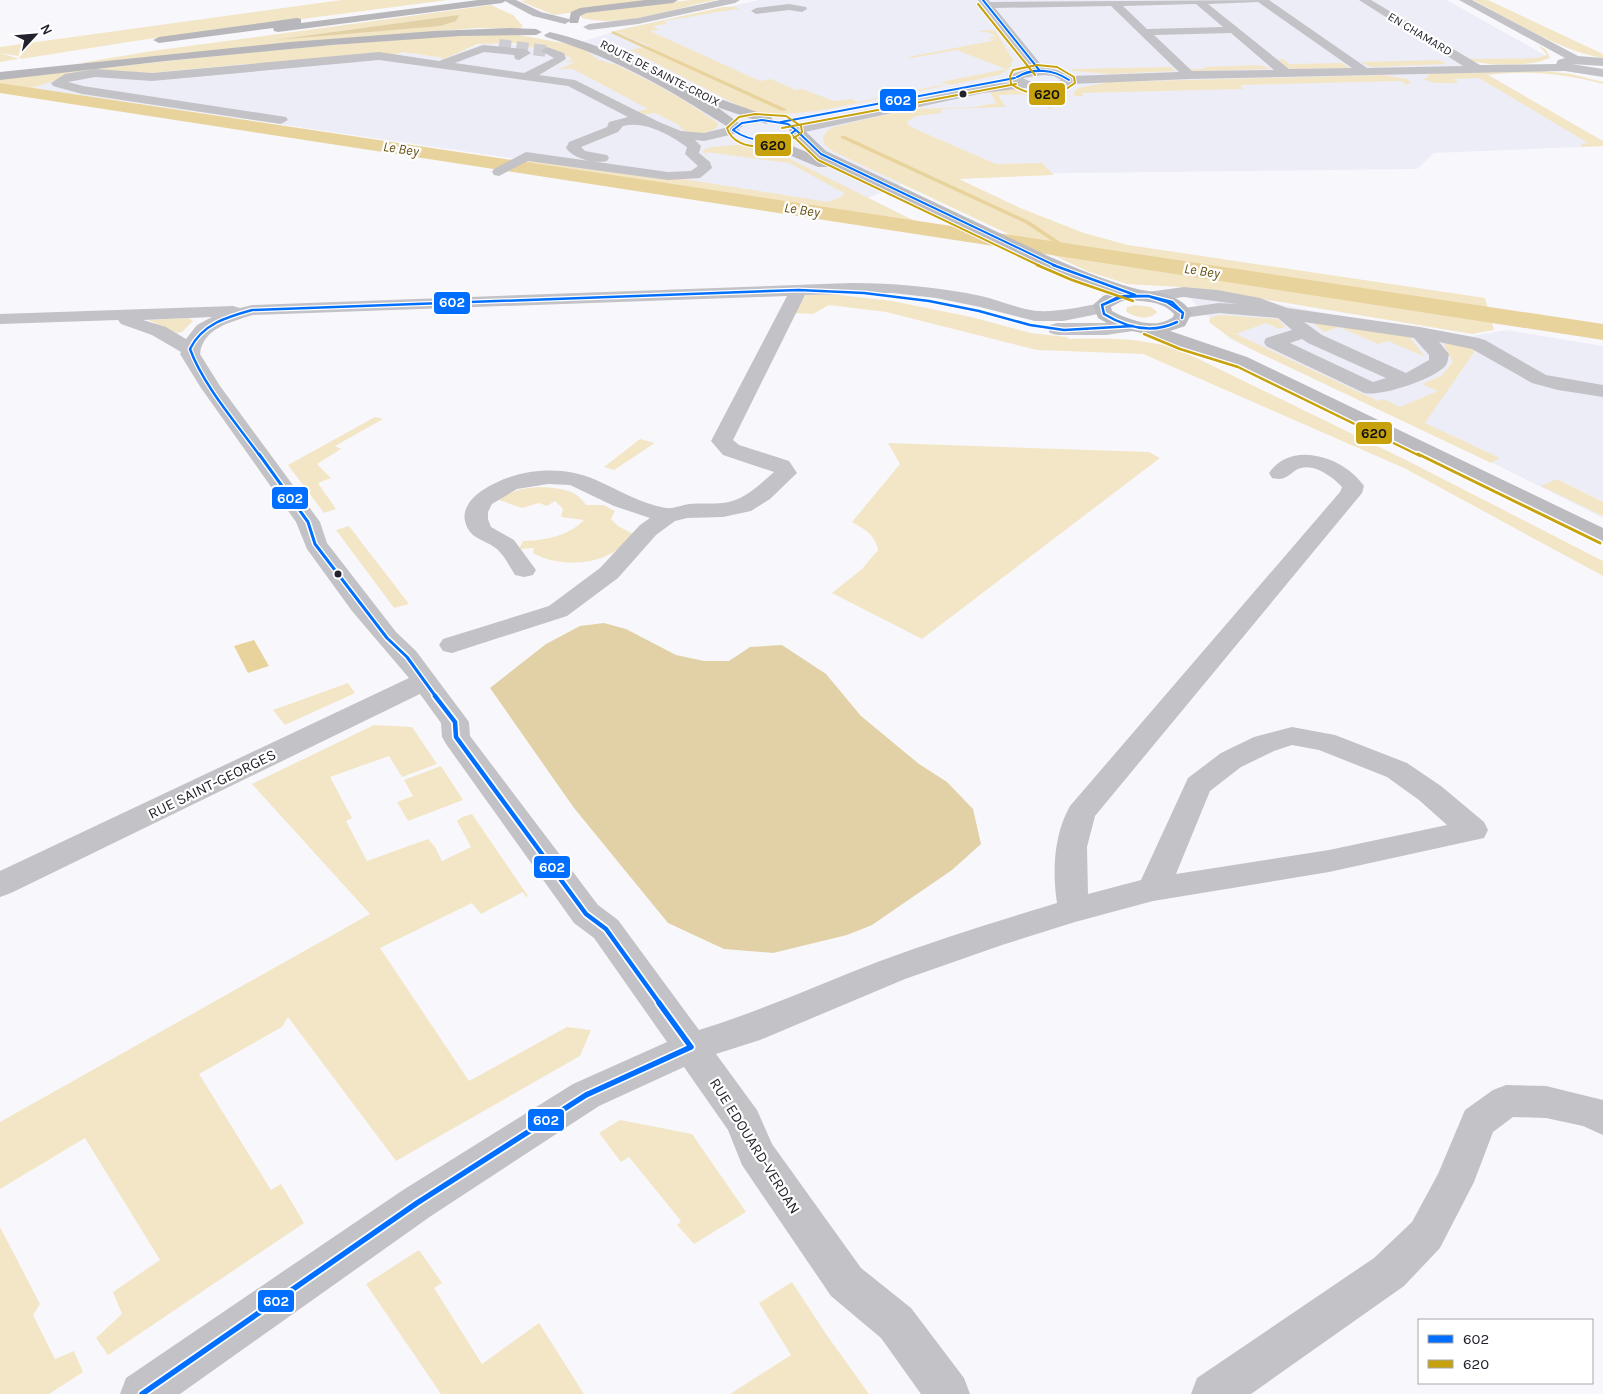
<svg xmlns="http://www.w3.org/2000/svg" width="1603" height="1394" viewBox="0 0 1603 1394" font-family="Karla,sans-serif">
<rect width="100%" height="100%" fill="#f8f8fc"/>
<path fill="#ededf8" d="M 760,0 L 1447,0 L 1552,59 L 1467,62 L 1603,143 L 1603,146 L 1434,153 L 1417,169 L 923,175 L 846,207 L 32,88 L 68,76 L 151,73 L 248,64 L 395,55 L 402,52 L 444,58 L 484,43 L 514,44 L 517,46 L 555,50 L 626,28 Z
M 1184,292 L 1236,296 L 1340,316 L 1472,336 L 1506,330 L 1603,346 L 1603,518 L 1497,465 L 1230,339 Z"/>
<path fill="#f3e6c7" d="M 342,0 L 448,0 L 141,40 L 21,59 L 18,56 L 1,53 L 19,59 L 0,62 L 0,47 Z
M 528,0 L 662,0 L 554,15 L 520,1 Z
M 690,0 L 717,0 C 674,7 625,29 582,18 L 580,15 L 586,12 Z
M 1473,0 L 1488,0 L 1603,54 L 1603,58 C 1562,52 1510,19 1473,0 Z
M 491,5 L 513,15 L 523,26 L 520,29 L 477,28 L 308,42 L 89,63 L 80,63 L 152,51 Z
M 723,7 L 736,7 L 743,12 L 737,9 L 664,21 L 668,24 L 653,26 L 659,30 L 650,31 L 760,81 L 771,79 L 796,90 L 802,89 L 834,101 L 851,99 L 858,102 L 941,85 L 944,86 L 818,111 L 772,115 L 758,113 L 741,107 L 630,50 L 649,46 L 619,33 L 610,32 Z
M 989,30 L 995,31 L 1013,60 L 1010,68 L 999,75 L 950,85 L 941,82 L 1006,69 L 956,50 L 912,58 L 908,57 L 996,40 L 987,38 L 996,36 L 995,35 L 986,32 L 976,32 Z
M 487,33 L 519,35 L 574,45 L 588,52 L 599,60 L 617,65 L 653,83 L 682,99 L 718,123 L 717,128 C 705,135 691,135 680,128 L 681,126 L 655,113 L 641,115 L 638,111 L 648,109 L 573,69 L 558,69 L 574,63 L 564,61 L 574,61 L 569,59 L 571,58 L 555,50 L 515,46 L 517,44 L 513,43 L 478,44 L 439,61 L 443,58 L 402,52 L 395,55 L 249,66 L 247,64 L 151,73 L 68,76 L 32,88 L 0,83 L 0,79 L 292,48 Z
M 1538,45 L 1545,49 L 1550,57 C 1537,67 1483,67 1468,59 L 1537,58 L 1547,55 Z
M 1283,59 L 1289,64 L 1342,63 L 1349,68 L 1293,69 L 1288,68 L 1278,60 Z
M 1439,60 L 1446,64 L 1374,67 L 1368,66 L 1361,62 Z
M 1259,65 L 1272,69 L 1192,71 L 1190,69 L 1205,69 L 1204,67 Z
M 1171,67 L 1175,71 L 1110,74 L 1073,71 L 1071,69 Z
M 1543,71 L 1571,74 L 1603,82 L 1603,84 C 1566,74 1527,70 1488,75 L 1603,141 L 1603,146 L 1581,147 L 1581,144 L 1588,143 L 1479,78 L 1453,79 L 1459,83 L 1434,83 L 1423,79 L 1427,78 L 1429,74 L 1435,73 Z
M 1383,75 L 1407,79 L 1411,83 L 1406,85 L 1401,81 L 1240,85 L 1243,89 L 1082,93 L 1084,96 L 1074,96 L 1074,92 L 1078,88 L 1109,82 Z
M 1015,89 L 1043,96 L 1053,109 L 1049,109 L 1040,97 L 1028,97 L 1026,94 L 998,95 L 1006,107 L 941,109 L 942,113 L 916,116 L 908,121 L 907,124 L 913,128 L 996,164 L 1042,163 L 1054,175 L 959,179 L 1020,208 L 1084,233 L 1128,245 L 1485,298 L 1494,330 L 1472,334 L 1196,288 L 1127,284 L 1087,271 L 834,152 L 824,144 L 823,137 L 827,131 L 833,127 L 910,109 L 974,107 L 996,103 L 990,92 Z
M 736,145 L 755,146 L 772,150 L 927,227 L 517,165 L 527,159 L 677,178 L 828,202 L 841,197 L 844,193 L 789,163 L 706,152 L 707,156 L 702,151 L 711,147 Z
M 831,294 L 892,301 L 971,317 L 1031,333 L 1067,337 L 1069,339 C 1109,338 1139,338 1178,349 L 1408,461 L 1603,561 L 1603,576 L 1404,468 L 1143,354 L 1037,350 L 886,312 L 829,305 L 813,314 L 793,313 L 806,295 Z
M 1135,305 L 1151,307 L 1157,312 C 1149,321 1134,318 1126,311 L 1127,307 Z
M 1218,315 L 1278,319 L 1285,327 L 1279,329 L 1266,323 L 1236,334 L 1378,401 L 1383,399 L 1400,407 L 1438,391 L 1422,384 L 1441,376 L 1453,362 L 1442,341 L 1466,345 L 1475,351 L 1425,423 L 1500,458 L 1491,463 L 1251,349 L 1229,337 L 1209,322 L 1210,318 Z
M 189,318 L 193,321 L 182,332 L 177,333 L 148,320 Z
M 1312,322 L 1409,336 L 1425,357 L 1388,341 L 1378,344 L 1339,327 L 1324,332 Z
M 375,417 L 383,419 L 335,446 L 341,449 L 317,464 L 331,478 L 318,483 L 336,509 L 324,513 L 288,465 Z
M 640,439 L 655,443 L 614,470 L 604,467 Z
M 888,443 L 1149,452 L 1160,458 L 922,639 L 832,593 L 862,569 L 878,550 C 875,534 865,530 852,522 L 900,464 Z
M 1557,479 L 1603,502 L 1603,516 L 1541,486 Z
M 538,487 C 556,488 576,488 586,505 L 604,505 L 615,511 L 611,519 L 618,526 L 633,534 C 613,565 563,570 533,553 L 534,548 L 519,549 L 523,541 C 545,540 567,537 584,520 L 561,517 L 563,509 L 555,501 L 547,506 L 539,503 L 522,508 L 496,499 L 521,489 Z
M 349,526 L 409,604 L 394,608 L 336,530 Z
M 348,683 L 355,693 L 285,725 L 273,710 Z
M 374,725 L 412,727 L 437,764 L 402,777 L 389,756 L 330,777 L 352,818 L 346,821 L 367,861 L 428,839 L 435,847 L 442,861 L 471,847 L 457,821 L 462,817 L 472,814 L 528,896 L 526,897 L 523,892 L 481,914 L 472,903 L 380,948 L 469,1081 L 567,1027 L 591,1030 L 580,1056 L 396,1161 L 288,1017 L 282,1027 L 199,1074 L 271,1190 L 281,1184 L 304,1223 L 108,1355 L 96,1338 L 122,1314 L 113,1292 L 160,1260 L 85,1138 L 0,1189 L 0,1122 L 370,914 L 252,784 Z
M 441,766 L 463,800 L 408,821 L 397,802 L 413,796 L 404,780 Z
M 620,1120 L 692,1134 L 746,1212 L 694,1244 L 677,1225 L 681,1221 L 629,1157 L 621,1162 L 599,1133 Z
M 0,1227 L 40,1304 L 33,1315 L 55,1359 L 74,1351 L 83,1372 L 49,1394 L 0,1394 Z
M 419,1250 L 442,1283 L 434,1288 L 482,1364 L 539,1323 L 584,1394 L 441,1394 L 366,1284 Z
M 792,1282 L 826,1334 L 869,1394 L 730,1394 L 791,1355 L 759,1303 Z"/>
<path fill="#e2d1a7" d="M 459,15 L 456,21 L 440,26 L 275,40 Z
M 604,623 L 626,629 L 676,655 L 704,661 L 729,661 L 750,647 L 782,645 L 826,674 L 861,716 L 919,764 L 947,782 L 973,809 L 981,844 L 952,870 L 872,925 L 847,935 L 773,953 L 724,949 L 668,923 L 574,808 L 490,688 L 546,644 L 580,626 Z"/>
<path fill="#e9d39c" d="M 254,640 L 269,666 L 248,673 L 234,646 Z"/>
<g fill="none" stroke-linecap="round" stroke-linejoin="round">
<path fill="#e9d39c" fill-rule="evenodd" d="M 613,31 L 786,109 L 787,110 L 782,111 L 611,33 Z
M 841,136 L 845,136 L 1029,221 L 1072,250 L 1067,251 L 1025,223 L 841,138 Z"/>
<path fill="#e9d39c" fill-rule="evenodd" d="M 0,83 L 1603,324 L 1603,340 L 0,93 Z"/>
<path stroke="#cdcdd3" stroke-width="12" stroke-dasharray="12 5.5" stroke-linecap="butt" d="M 499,45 L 547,51"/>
<path fill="#c2c2c7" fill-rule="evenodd" d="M 720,0 L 740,0 L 735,3 L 638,24 L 589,30 L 583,27 L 589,24 L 638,18 Z
M 978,0 L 989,0 L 990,2 L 1269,0 L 1367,68 L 1463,66 L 1359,0 L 1371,0 L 1480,65 L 1556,64 L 1558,60 L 1565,58 L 1459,0 L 1472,0 L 1578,56 L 1603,58 L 1603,66 L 1571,64 L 1603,69 L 1603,77 L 1565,71 L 1189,79 L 1072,84 L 1057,90 L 1024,88 L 983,93 L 796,134 L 791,133 L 789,130 L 796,126 L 983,85 L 1012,82 L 1010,77 L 1012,74 L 1031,68 ZM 1258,2 L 1352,68 L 1289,69 L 1208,4 ZM 1196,4 L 1223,27 L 1147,29 L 1123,6 ZM 1111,6 L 1179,72 L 1072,76 L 1063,71 L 1043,67 L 995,8 ZM 1231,33 L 1274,70 L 1192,71 L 1154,35 ZM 1043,75 L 1054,76 L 1061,80 C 1052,85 1032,84 1023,78 Z
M 789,4 L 806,7 L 807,9 L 802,12 L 789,10 L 756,14 L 751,11 L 756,8 Z
M 483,45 L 525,49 L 531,53 L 519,60 L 515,59 L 514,55 L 484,52 L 455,63 L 524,73 L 554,58 L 541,51 L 547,47 L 564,53 L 566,59 L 539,75 L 575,80 L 659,122 L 681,131 L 704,133 L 733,126 L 740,130 L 738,133 L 704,141 L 695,140 L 701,146 L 699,153 L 710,162 L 712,168 L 700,178 L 668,180 L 528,161 L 499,176 L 494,175 L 492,172 L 494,169 L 526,152 L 668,172 L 691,171 L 698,166 L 685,154 L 687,147 C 670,135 645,120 623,126 L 618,132 L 581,147 L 585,151 L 607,155 L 609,158 L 607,161 C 594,164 574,159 566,148 L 569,142 L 607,127 L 609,122 L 628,117 L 568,86 L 379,60 L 152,81 L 95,77 L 68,82 L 83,86 L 286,117 L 288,120 L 281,124 L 82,94 L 53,86 L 51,83 L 65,74 L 95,69 L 152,73 L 379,52 L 439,61 Z
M 851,283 C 895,283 938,287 981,296 C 999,300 1019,309 1037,311 C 1059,312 1080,307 1102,303 L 1108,304 L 1111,308 L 1108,312 L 1063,321 L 1035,321 L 980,307 L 936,298 L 893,293 L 805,295 L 733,440 L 739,445 L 789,461 L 797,473 L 770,499 L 751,511 L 723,517 L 687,518 L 675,521 L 656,535 L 618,578 L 567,616 L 452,653 L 443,651 L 439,645 L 443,639 L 549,606 L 600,568 L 640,525 L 650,518 L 614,506 L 570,485 L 548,484 L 517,489 L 492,504 L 488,512 L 488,519 L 491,527 L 514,540 L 536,570 L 533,575 L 524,577 L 515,575 C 510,567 505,557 498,550 C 486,539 469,540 465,521 C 462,508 473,496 483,490 C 515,469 560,464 596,480 C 619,490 641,504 666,508 C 673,509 682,505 689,504 C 700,503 712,504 723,503 C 744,501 759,485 774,472 L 723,455 L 711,441 L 787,296 L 253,315 C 231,322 203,328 200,354 L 220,386 L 320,522 L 327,543 L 396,632 L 416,651 L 469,722 L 470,736 L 598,905 L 618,920 L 699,1030 C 761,1011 820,984 880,961 C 938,939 998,921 1057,903 C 1052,871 1054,834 1070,806 L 1340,492 L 1342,487 C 1332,476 1311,461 1296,470 C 1287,476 1285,481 1272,478 L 1269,473 C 1292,439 1345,458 1364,486 L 1362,493 L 1095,816 L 1087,847 L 1088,894 L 1141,880 L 1188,778 L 1221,753 L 1254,737 L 1292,727 L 1335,735 L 1407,763 L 1441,786 L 1484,822 L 1488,830 L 1484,838 L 1329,872 L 1153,901 L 1075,922 L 1002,945 L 905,979 L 760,1040 L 716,1054 L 757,1110 L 772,1144 L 861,1268 L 911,1308 L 964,1378 L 970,1394 L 921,1394 L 881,1338 L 831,1296 L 742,1165 L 728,1130 L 684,1067 L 599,1106 L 431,1216 L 180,1394 L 120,1394 L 126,1378 L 403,1190 L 573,1084 L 667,1042 L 594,938 L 574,923 L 446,744 L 442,737 L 441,723 L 420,694 L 11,893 L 0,897 L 0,871 L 409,678 L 352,611 L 307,549 L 296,522 L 201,388 L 180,354 L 181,352 L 152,335 L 121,324 L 118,320 L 0,324 L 0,314 L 233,306 L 240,308 L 252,305 ZM 212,317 L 197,325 L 186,339 L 166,327 L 143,320 ZM 1292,745 L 1319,750 L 1387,777 L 1419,800 L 1447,825 L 1329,850 L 1176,874 L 1210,791 L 1241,767 L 1274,751 Z
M 1184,287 L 1217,290 L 1260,298 L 1287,308 L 1420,327 L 1478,338 L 1485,340 L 1546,375 L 1603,385 L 1603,397 L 1558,390 L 1532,383 L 1472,349 L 1439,342 L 1449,354 C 1448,358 1448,362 1446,365 C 1436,379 1380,397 1364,393 L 1266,346 L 1264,342 L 1266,338 L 1292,330 L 1278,318 L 1219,313 L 1183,318 L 1177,317 L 1174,313 L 1177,309 L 1219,303 L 1237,304 L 1184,297 L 1153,301 L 1147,300 L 1144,296 L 1147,292 ZM 1304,322 L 1414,338 L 1429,355 L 1429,360 L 1406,373 L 1322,335 ZM 1302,339 L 1308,343 L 1386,378 L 1373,382 L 1290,343 Z
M 1133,320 L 1140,322 L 1142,326 L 1140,330 L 1106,335 L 1057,335 L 1050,333 L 1048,329 L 1050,325 L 1057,323 L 1106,323 Z
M 1506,1085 L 1546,1086 L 1603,1100 L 1603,1135 L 1583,1126 L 1546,1118 L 1513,1117 L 1493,1132 L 1474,1182 L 1440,1248 L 1404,1286 L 1251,1394 L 1191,1394 L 1197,1378 L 1374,1258 L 1412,1222 L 1438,1174 L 1465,1110 L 1493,1090 Z"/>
<path fill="#bcbcc0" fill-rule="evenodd" d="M 503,0 L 516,0 L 541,12 L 569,19 L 570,21 L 565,24 L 533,16 Z
M 550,32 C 608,46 662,73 713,104 L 713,100 L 723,100 L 771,117 L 773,120 L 766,124 L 717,107 L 743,126 L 736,130 L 731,129 C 668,89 618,59 546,37 L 544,35 Z
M 796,126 L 801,127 L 826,151 L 1048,256 C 1076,268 1104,280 1133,288 C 1146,292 1161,291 1175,298 C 1182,301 1187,306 1192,313 L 1185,326 L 1170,331 L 1247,357 L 1603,528 L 1603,544 L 1595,542 L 1233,365 L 1175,347 L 1141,333 L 1114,327 L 1098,318 L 1093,305 L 1103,296 L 1111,293 L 1068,278 L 1036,264 L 830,164 L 828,167 L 818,167 L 760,143 L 758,140 L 760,137 L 770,137 L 814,155 L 789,130 ZM 1131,300 C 1147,302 1162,301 1174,314 L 1173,317 C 1156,330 1129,320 1112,311 L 1111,307 L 1122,301 Z"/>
<path fill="#b7b7bb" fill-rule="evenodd" d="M 478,0 L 507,0 L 502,3 L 278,32 L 274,31 L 273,28 L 159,43 L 153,40 L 159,37 L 297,18 L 301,19 L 301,23 Z
M 645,0 L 678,0 L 673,3 L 586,13 L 580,16 L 578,23 L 570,23 L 569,21 L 571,12 L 580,8 Z
M 510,28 L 536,29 L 542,32 L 536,35 L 460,36 L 332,45 L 166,61 L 0,80 L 0,72 L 290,42 L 434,31 Z"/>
<defs>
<path id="bus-1-far4" d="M 983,0 L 1040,71
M 1017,77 C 1033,66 1054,70 1069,80
M 1017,77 C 1034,68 1053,69 1069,80
M 762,120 L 788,124 L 796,130 C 779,145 751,143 733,130 L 742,123 Z
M 781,122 L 1015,78
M 796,130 L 821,154 L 1056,266"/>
<path id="bus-1-far3" d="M 1053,265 L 1135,295
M 1148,296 L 1172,302 L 1183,313 L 1182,318
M 1148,296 L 1167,302 L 1183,313 L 1182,318
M 1102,305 L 1104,314 C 1127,328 1152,334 1177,322
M 1102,305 L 1124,296 L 1148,296
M 1102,305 L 1118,297 L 1148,296
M 260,456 C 237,424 203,385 190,349 C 202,324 227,317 252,310 L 799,290 L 864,293 L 929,301 L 979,311 L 1030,325 L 1064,330 L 1133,326"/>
<path id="bus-1-far2" d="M 259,454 L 308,522 L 315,544 L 387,638 L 407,657 L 436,697"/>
<path id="bus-1-far1" d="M 435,696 L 455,722 L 456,737 L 586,914 L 606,929 L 660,1004"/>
<path id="bus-1" d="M 659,1003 L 691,1047
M 142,1394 L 417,1203 L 586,1095 L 691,1047"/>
<path id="bus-2-far2" d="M 978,4 L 1035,75
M 1037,65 L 1057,67 L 1074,77 L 1075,83 C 1056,98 1031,98 1011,84 L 1010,76 L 1013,70 Z
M 755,114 L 786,116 L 801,126 L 802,132 C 785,148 736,156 727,128 L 739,117 Z
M 782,128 L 1016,84
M 792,135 L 818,160 L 1040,266"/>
<path id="bus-2-far1" d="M 1037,265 L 1072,280 L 1133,301
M 1144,334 L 1180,349 L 1238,367 L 1420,456"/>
<path id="bus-2" d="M 1418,454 L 1600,543"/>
</defs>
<use href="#bus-1-far4" stroke="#fff" stroke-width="4"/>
<use href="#bus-1-far3" stroke="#fff" stroke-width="5"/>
<use href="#bus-1-far2" stroke="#fff" stroke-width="6"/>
<use href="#bus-1-far1" stroke="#fff" stroke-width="8"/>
<use href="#bus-1" stroke="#fff" stroke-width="9"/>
<use href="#bus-2-far2" stroke="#fff" stroke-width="4"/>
<use href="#bus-2-far1" stroke="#fff" stroke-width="5"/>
<use href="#bus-2" stroke="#fff" stroke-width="6"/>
<use href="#bus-1-far4" stroke="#006fff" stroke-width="2"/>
<use href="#bus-1-far3" stroke="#006fff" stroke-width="2.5"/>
<use href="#bus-1-far2" stroke="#006fff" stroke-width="3"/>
<use href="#bus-1-far1" stroke="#006fff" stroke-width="4.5"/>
<use href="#bus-1" stroke="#006fff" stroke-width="5.5"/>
<use href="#bus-2-far2" stroke="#c8a20c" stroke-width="2"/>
<use href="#bus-2-far1" stroke="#c8a20c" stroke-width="2.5"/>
<use href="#bus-2" stroke="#c8a20c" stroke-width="3"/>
</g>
<g fill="#23232e" stroke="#fff" stroke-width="2">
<circle cx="963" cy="94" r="4.5"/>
<circle cx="338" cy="574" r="4.5"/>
</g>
<g text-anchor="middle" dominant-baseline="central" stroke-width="4.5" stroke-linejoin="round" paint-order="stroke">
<g font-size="12" fill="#23232e" stroke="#fff">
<text transform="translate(1420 34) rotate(31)">EN CHAMARD</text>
<text transform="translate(660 73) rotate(27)">ROUTE DE SAINTE-CROIX</text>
</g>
<g font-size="14" font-style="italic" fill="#665114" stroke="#fff">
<text transform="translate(401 149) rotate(9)">Le Bey</text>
<text transform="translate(802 210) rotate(9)">Le Bey</text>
<text transform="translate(1202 271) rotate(9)">Le Bey</text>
</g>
<g font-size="15" fill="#23232e" stroke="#fff">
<text transform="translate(212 784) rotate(-26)">RUE SAINT-GEORGES</text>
<text transform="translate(755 1146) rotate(58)">RUE EDOUARD-VERDAN</text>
</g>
</g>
<g stroke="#fff" stroke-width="2">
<rect x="1028" y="82" width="38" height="24" rx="5" fill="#c8a20c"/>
<rect x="879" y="88" width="38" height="24" rx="5" fill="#006fff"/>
<rect x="754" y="133" width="38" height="24" rx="5" fill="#c8a20c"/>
<rect x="433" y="291" width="38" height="24" rx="5" fill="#006fff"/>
<rect x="1355" y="421" width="38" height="24" rx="5" fill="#c8a20c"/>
<rect x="271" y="486" width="38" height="24" rx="5" fill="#006fff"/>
<rect x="533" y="855" width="38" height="24" rx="5" fill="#006fff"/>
<rect x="527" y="1108" width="38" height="24" rx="5" fill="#006fff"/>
<rect x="257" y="1289" width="38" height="24" rx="5" fill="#006fff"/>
</g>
<g font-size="14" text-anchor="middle" font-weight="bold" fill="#fff">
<text x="898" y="105">602</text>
<text x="452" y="307">602</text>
<text x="290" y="503">602</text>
<text x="552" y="872">602</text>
<text x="546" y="1125">602</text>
<text x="276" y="1306">602</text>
</g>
<g font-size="14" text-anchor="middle" font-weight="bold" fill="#111">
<text x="1047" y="99">620</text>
<text x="773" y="150">620</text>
<text x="1374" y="438">620</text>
</g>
<rect x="1418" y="1319" width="175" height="65" fill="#ffffff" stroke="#a7a7ab"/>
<rect x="1428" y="1335" width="25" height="8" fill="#006fff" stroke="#a7a7ab"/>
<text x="1463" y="1344" font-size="15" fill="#23232e">602</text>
<rect x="1428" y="1360" width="25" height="8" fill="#c8a20c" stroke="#a7a7ab"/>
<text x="1463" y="1369" font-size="15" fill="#23232e">620</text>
<g transform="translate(35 35) rotate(64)" stroke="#ffffff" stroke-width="4" paint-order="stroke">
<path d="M0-4L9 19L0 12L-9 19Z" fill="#23232e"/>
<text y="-8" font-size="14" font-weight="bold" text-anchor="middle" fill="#23232e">N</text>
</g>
</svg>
